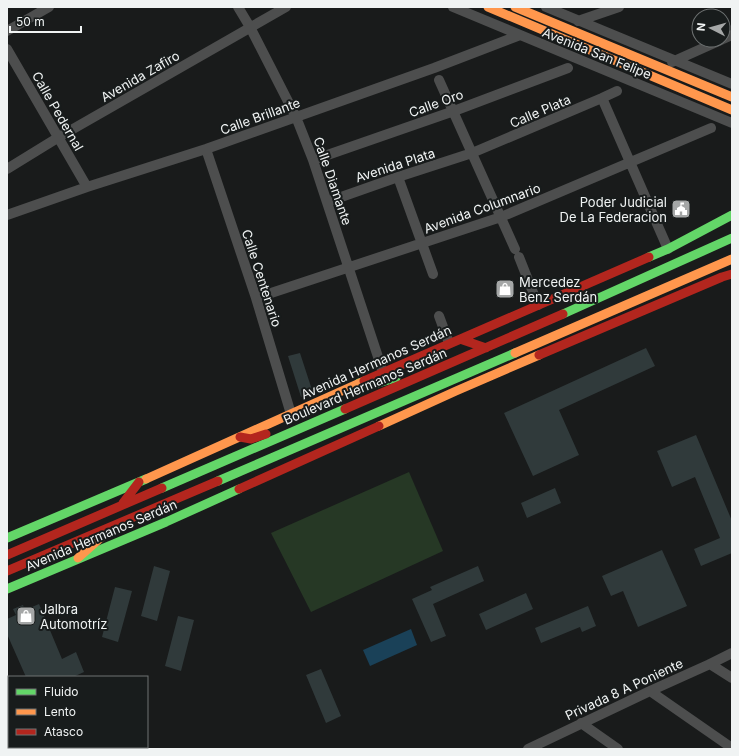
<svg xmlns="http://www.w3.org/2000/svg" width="739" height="756" viewBox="0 0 739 756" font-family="Inter,sans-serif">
<rect width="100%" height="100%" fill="#191b1b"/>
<path fill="#263825" d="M 409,472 L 443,551 L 311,612 L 271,533 Z"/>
<path fill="#1a4158" d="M 411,629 L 417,645 L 370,666 L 363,650 Z"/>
<path fill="#303a3b" d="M 646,348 L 655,366 L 559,410 L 579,455 L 533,476 L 504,413 Z
M 300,353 L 313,393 L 301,397 L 288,356 Z
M 696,435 L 732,521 L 732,553 L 701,566 L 694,549 L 720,538 L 695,477 L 672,487 L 657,451 Z
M 555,488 L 561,503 L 527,518 L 521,503 Z
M 662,550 L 687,606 L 638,627 L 623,591 L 611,596 L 602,576 Z
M 154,566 L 170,571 L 157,621 L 141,616 Z
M 478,566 L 484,581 L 433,604 L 446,636 L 431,642 L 412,599 L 432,590 L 430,587 Z
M 115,587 L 132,591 L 118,642 L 102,637 Z
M 526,593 L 533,609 L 486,630 L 479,614 Z
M 39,604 L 62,659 L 76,652 L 84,672 L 73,677 L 26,677 L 7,634 L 7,619 L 16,615 L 13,609 L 23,605 L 25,610 Z
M 588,606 L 596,626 L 582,632 L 580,627 L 541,643 L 535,628 Z
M 178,616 L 194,620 L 181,671 L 165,666 Z
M 321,669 L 341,716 L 326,723 L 306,675 Z"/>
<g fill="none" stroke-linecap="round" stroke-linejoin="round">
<path stroke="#4d4e4e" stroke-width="10" d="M 238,7 L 250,27 L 296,117 L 313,160 L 383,372
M 453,7 L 732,123
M 546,7 L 732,84
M 578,21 L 619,7
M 7,31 L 49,7
M 723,39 L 732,35
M 7,49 L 87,187
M 672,62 L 721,40
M 439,80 L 515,249
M 602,98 L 668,249
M 206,149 L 256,298 L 291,414
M 313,160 L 454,111 L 568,68
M 7,169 L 59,137 L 286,7
M 398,177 L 433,274
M 327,202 L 398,177 L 472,153 L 602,98 L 617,91
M 7,215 L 87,187 L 206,149 L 434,68 L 520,35
M 519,257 L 538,305
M 256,298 L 501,217 L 711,128
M 439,316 L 449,343
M 710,664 L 732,678
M 650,691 L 732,748
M 581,723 L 618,749
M 528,749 L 650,691 L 710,664 L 732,653"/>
<path stroke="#63d668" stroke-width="9" d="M 649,257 L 668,249 L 732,215
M 563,314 L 732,238
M 359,383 L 378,383 L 396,378
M 218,481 L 515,353
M 162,488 L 345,409
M 7,538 L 146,479
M 7,589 L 166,522 L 239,489"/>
<path stroke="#ff974d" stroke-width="9" d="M 488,7 L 732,110
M 515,7 L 732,97
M 515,353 L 732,259
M 379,426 L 456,391 L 539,355
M 146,479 L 364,381
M 78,558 L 105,534"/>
<path stroke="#b3261e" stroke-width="9" d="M 460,339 L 486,348
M 539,355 L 722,277 L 732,274
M 364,381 L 649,257
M 345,409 L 563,314
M 240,437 L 251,439 L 266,434
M 239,489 L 379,426
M 123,503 L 139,482
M 7,555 L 162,488
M 7,571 L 218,481"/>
</g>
<defs>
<symbol id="civic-square" viewBox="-11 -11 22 22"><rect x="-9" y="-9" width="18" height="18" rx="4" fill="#a5a7a7" stroke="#181c1c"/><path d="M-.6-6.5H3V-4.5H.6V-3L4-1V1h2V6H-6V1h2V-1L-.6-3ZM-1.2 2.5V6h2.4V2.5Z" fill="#fff"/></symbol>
<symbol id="shop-square" viewBox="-11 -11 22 22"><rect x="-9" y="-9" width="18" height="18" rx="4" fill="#a5a7a7" stroke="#181c1c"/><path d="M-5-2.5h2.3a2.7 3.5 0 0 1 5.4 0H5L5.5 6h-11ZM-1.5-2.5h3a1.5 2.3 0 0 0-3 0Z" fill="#fff"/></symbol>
</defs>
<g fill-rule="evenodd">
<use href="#civic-square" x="670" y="198" width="22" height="22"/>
<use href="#shop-square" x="494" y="278" width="22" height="22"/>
<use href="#shop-square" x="15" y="605" width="22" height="22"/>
</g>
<g text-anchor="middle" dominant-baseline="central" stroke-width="4" stroke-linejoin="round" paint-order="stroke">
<g font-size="13" fill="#f0f3f3" stroke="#181c1c">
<text transform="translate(597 53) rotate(22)">Avenida San Felipe</text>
<text transform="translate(140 76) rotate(-30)">Avenida Zafiro</text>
<text transform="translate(436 103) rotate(-20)">Calle Oro</text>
<text transform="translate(58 111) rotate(60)">Calle Pedernal</text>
<text transform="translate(540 111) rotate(-23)">Calle Plata</text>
<text transform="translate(260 116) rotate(-20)">Calle Brillante</text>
<text transform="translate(395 165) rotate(-18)">Avenida Plata</text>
<text transform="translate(333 181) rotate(71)">Calle Diamante</text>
<text transform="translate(482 208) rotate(-20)">Avenida Columnario</text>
<text transform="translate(262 278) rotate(72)">Calle Centenario</text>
<text transform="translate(376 362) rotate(-24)">Avenida Hermanos Serdán</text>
<text transform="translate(365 386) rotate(-23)">Boulevard Hermanos Serdán</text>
<text transform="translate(101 535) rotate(-23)">Avenida Hermanos Serdán</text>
<text transform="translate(624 689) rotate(-25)">Privada 8 A Poniente</text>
</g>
<g font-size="13" fill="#f0f3f3" stroke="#181c1c" text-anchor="start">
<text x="667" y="202" text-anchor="end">Poder Judicial<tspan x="667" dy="15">De La Federacion</tspan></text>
<text x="519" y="282">Mercedez<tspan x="519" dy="15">Benz Serdán</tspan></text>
<text x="40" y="609">Jalbra<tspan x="40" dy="15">Automotríz</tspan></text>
</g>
</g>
<rect width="739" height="756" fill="none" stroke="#f0f3f3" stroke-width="16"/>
<rect x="8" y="676" width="140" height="72" fill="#181c1c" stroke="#6e7272"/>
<rect x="16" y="689" width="20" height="6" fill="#63d668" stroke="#6e7272"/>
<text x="44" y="696" font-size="12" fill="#f0f3f3">Fluido</text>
<rect x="16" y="709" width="20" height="6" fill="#ff974d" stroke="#6e7272"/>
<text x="44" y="716" font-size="12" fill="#f0f3f3">Lento</text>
<rect x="16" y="729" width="20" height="6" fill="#b3261e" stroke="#6e7272"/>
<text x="44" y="736" font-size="12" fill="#f0f3f3">Atasco</text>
<g transform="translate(711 28) rotate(276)"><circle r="19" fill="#181c1c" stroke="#6e7272"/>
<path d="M0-3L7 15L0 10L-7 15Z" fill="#a5a7a7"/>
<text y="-6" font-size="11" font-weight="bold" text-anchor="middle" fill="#f0f3f3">N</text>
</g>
<path d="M10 26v6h71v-6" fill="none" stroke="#f0f3f3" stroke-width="2"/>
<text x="16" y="26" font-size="12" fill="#f0f3f3" stroke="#181c1c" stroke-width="3" paint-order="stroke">50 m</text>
</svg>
